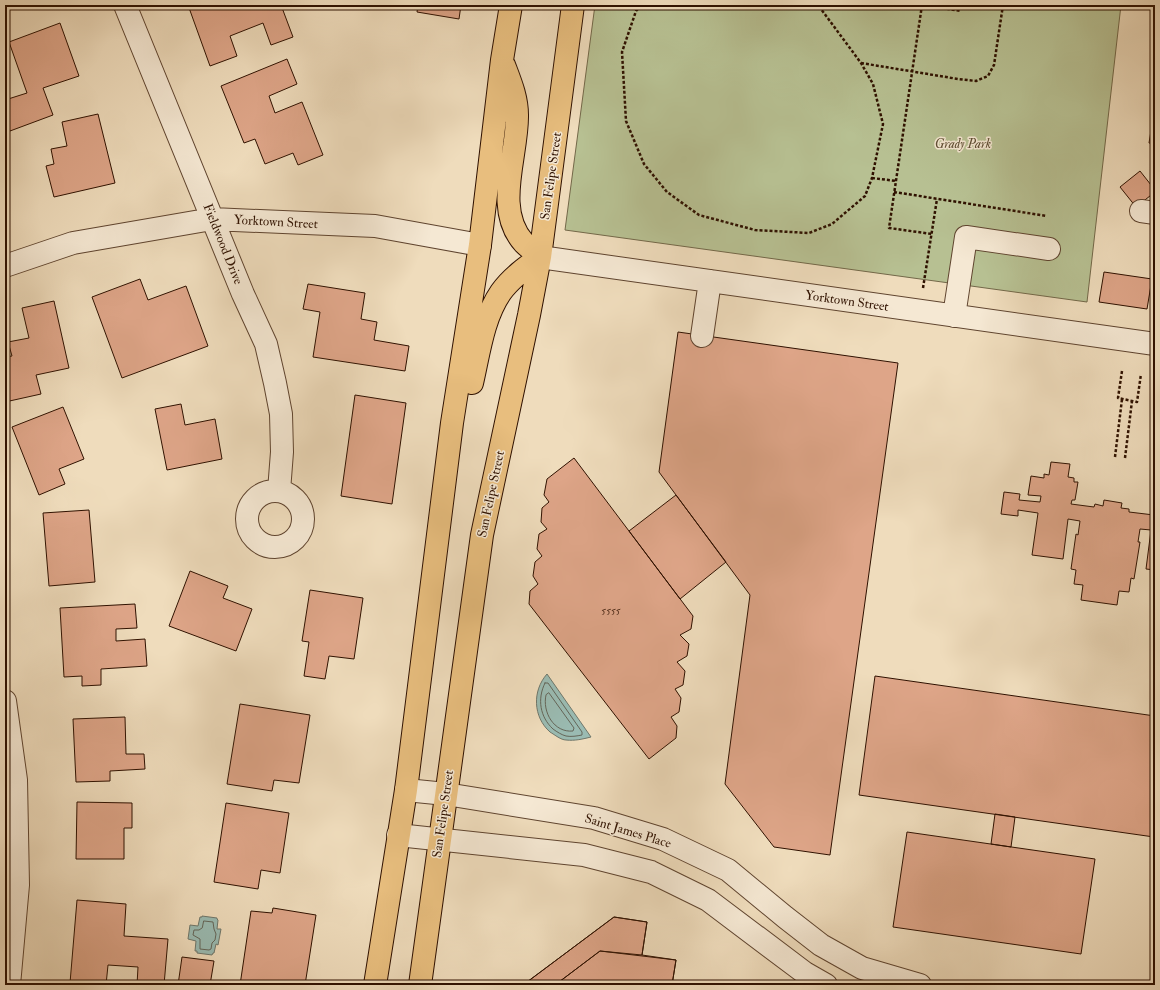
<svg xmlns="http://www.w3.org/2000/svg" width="1160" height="990" viewBox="0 0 1160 990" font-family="'IM FELL Double Pica',serif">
<rect width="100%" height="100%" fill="#efdcbc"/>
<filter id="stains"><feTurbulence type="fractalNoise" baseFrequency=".005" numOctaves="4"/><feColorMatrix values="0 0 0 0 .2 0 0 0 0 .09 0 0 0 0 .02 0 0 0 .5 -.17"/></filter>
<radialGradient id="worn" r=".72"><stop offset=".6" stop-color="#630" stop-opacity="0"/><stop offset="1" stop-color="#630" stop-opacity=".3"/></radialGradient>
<path fill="#b7c092" stroke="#736849" d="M 595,5 L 1121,5 L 1087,302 L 565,230 Z"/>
<path fill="#9abbb2" stroke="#6f776b" d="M 547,674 L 591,737 C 583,739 575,741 566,740 C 561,740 555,735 550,732 C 533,717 532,691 547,674 Z
M 202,916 L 217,918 L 217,919 L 218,920 L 217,929 L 221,929 L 218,945 L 216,944 L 214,953 L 213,953 L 212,955 L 197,953 L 197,951 L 195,951 L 196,941 L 188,939 L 190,925 L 198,926 L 200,917 L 202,917 Z"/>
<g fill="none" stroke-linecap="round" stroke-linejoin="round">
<path stroke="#646659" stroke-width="1" d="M 545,683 L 548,683 L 582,732 L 582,735 C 577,736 571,737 566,736 C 562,735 557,732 553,729 C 540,717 537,699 545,683 Z
M 549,693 L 574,728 L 573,731 C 554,733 542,712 546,695 Z
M 204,921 L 213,922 L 214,929 L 216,934 L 215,940 L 212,943 L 211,949 L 209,950 L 200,949 L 200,939 L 193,935 L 194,930 L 199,930 L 202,928 Z"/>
</g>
<path fill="#dea588" stroke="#2f1100" d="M 188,5 L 281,5 L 293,37 L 271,45 L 263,23 L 230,36 L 237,56 L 210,66 Z
M 418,5 L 461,5 L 459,19 L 417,12 Z
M 60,23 L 79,76 L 43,88 L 53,115 L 10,131 L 5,117 L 5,100 L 27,93 L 9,42 Z
M 287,59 L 297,84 L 269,96 L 275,113 L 302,102 L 323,155 L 298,165 L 293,153 L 265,164 L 255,139 L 244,143 L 221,86 Z
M 1155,106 L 1155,144 L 1149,143 Z
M 98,114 L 115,183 L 54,197 L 46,166 L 54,164 L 51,149 L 67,146 L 62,122 Z
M 1140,171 L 1155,190 L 1155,192 L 1136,207 L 1120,187 Z
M 1104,272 L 1152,279 L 1147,309 L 1099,302 Z
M 140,279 L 148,300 L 186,286 L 208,346 L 122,378 L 92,297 Z
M 308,284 L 365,293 L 361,319 L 377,322 L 374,340 L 409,346 L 405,371 L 313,357 L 320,312 L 303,309 Z
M 54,301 L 69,368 L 36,375 L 41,394 L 5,402 L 5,357 L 12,356 L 8,342 L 29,338 L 22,308 Z
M 678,332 L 898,363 L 830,855 L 774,847 L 725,784 L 750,595 L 659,472 Z
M 355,395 L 406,403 L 392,504 L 341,496 Z
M 181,404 L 185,425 L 215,419 L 222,459 L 167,470 L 155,409 Z
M 63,407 L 84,459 L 59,469 L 65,484 L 39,495 L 12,427 Z
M 574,458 L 693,616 L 691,629 L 680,635 L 689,644 L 687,656 L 677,662 L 685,671 L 683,685 L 675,689 L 681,698 L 679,712 L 671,717 L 677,726 L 676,738 L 649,759 L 529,604 L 530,591 L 538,584 L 533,576 L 535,562 L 542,556 L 537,549 L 539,534 L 547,529 L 541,522 L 542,508 L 549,502 L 544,495 L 547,479 Z
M 1051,462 L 1070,464 L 1068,477 L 1074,478 L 1074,482 L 1078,482 L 1075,500 L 1072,500 L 1071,504 L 1094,507 L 1095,504 L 1103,506 L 1104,500 L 1122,503 L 1121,508 L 1129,509 L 1129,512 L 1154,515 L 1154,513 L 1151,512 L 1153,492 L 1155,493 L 1155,570 L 1146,569 L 1151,530 L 1140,529 L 1138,542 L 1140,542 L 1134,579 L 1131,578 L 1129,592 L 1119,591 L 1117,605 L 1081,600 L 1083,585 L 1074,584 L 1076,570 L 1071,569 L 1076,534 L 1078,535 L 1080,521 L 1068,519 L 1063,559 L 1032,555 L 1038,513 L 1018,510 L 1018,516 L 1001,514 L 1004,492 L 1020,494 L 1019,500 L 1040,502 L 1041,496 L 1028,495 L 1031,476 L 1044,478 L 1044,474 L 1049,475 Z
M 676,495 L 726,562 L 680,599 L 629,531 Z
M 89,510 L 95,582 L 49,586 L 43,513 Z
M 190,571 L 228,586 L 223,598 L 252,609 L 236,651 L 169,626 Z
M 310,590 L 363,598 L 354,659 L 329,656 L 325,679 L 304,676 L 309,642 L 302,641 Z
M 135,604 L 137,628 L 116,629 L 116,641 L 145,639 L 147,666 L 101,669 L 101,685 L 82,686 L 82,676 L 64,677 L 60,608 Z
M 875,676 L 1155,716 L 1155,827 L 1154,837 L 859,795 Z
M 240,704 L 310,715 L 299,783 L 274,780 L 272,791 L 227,784 Z
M 125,717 L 126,754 L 144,754 L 145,769 L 110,771 L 110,781 L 76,782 L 73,719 Z
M 77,802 L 132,803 L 132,828 L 124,828 L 124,859 L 76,859 Z
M 226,803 L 289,813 L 280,873 L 261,870 L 258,889 L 214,882 Z
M 995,814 L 1015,817 L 1011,847 L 991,844 Z
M 907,832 L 1095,859 L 1081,954 L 893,927 Z
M 77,900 L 126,904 L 124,936 L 168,939 L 164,985 L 137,985 L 138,967 L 108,965 L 106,985 L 70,983 Z
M 273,908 L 316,915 L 305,985 L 240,985 L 251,911 L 272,913 Z
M 614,917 L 647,922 L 642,955 L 676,960 L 672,985 L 523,985 Z
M 614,917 L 647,922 L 642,955 L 600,951 L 555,985 L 523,985 Z
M 600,951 L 676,960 L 672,985 L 555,985 Z
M 182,957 L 214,961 L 210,985 L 178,985 Z"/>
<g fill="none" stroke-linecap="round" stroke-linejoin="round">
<defs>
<path id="minor" d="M 125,5 L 243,294 L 266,344 L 275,383 L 281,414 L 282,452 L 279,491
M 1141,211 L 1155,213
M 540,257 L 1155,344
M 5,266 L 73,243 L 212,219 L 375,226 L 480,245
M 954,316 L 966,237 L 1049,249
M 702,336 L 710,281
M247 519a28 28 0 1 1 56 0a28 28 0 1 1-56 0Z
M 5,701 L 16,780 L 18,885 L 9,985
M 406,790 L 446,794 L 594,818 L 663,839 L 728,870 L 785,917 L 821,945 L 862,968 L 920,985
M 398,835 L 584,855 L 651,872 L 708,900 L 805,973 L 826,985"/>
<path id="major" d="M 504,65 C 510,81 517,97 517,115 C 518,155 493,209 524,243 C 529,248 535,252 540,257
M 472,383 C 479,353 483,318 501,292 C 511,278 526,267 540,257
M 375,985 L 406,790 L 452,423 L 480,245 L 502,60 L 511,5
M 420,985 L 482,535 L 529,315 L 540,257 L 573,5"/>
</defs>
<use href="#minor" stroke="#5f442f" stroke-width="24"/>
<use href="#major" stroke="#2f1100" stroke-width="24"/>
<path stroke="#2f1100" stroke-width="2.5" stroke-dasharray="3 2" stroke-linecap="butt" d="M 641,5 L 636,11 L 622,52 L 626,121 L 644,164 L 667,192 L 699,215 L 755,230 L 809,233 L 832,224 L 865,196 L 872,178 L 883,124 L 873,84 L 861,63 L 818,5
M 922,5 L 889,228 L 932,234
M 922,5 L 961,11
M 861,63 L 958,79 L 976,81 L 988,76 L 994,65 L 1003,5
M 872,178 L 896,181
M 894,192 L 1047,216
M 923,288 L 937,199
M 1122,371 L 1118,398 L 1137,402 L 1141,374
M 1115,457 L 1122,399
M 1125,458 L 1132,401"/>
<use href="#minor" stroke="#f5e8d3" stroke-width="22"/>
<use href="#major" stroke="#e8be7e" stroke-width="22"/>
</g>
<g text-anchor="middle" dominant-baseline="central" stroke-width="3" stroke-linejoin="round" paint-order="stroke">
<g font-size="11" fill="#5b3622">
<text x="611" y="610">5555</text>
</g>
<g font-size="13" font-style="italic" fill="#5f4e33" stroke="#f5e8d3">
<text x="963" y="144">Grady Park</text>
</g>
<g font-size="13" fill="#2f1100" stroke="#f5e8d3">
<text transform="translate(551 176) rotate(-82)">San Felipe Street</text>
<text transform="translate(276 222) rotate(3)">Yorktown Street</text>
<text transform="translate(223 244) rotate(68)">Fieldwood Drive</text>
<text transform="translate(847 301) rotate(8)">Yorktown Street</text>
<text transform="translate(491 494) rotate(-78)">San Felipe Street</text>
<text transform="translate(443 814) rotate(-82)">San Felipe Street</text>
<text transform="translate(628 831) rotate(17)">Saint James Place</text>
</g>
</g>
<rect width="1160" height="990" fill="none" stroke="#efdcbc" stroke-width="20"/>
<rect x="6" y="6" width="1148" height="978" fill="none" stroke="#2f1100" stroke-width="2"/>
<rect x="10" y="10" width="1140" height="970" fill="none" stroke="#2f1100"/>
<rect width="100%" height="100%" filter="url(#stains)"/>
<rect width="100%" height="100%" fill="url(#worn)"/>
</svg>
